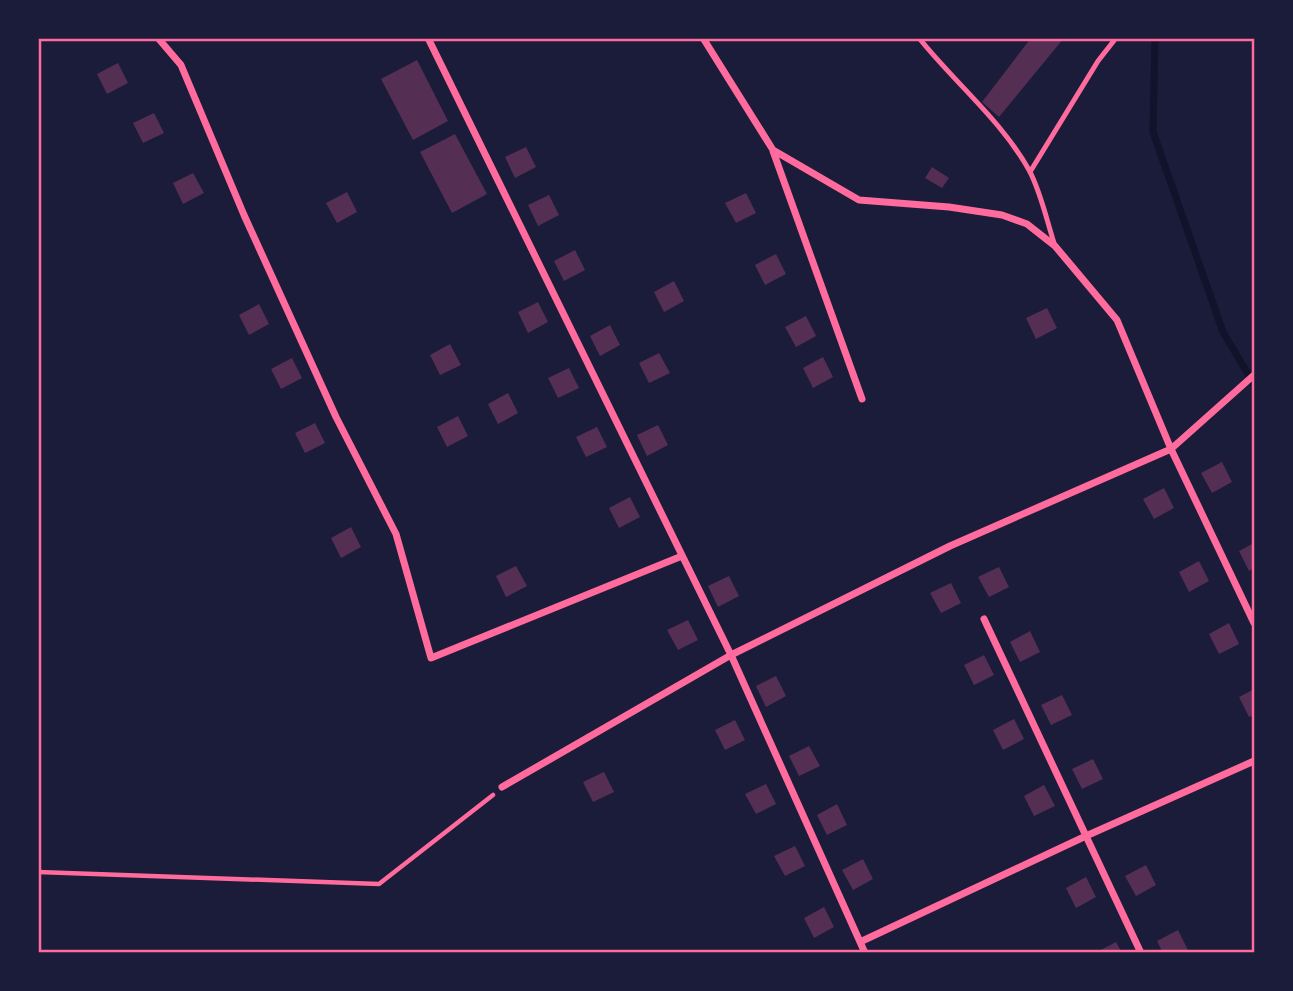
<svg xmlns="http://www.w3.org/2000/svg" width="1293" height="991" viewBox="0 0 1293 991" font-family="'Alegreya Sans',sans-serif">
<rect width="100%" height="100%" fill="#1b1b3a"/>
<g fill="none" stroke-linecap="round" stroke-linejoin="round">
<path stroke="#12122b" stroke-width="7" d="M 1155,38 L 1153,132 L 1223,332 L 1254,384"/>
</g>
<path fill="#542f53" d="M 1031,38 L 1064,38 L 999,117 L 982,102 Z
M 417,60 L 448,121 L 413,140 L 381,79 Z
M 118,63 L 128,83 L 107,94 L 97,74 Z
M 154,113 L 164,133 L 143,143 L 133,123 Z
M 455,134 L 487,194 L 452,213 L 420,152 Z
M 526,147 L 536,167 L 515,178 L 505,157 Z
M 932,167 L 949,178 L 942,188 L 925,178 Z
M 193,173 L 204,193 L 183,204 L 173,183 Z
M 347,192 L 357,212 L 337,223 L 326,203 Z
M 746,193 L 756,213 L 736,223 L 725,203 Z
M 549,195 L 559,215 L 538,226 L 528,205 Z
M 575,250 L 585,270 L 564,281 L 554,261 Z
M 776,254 L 786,274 L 765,285 L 755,265 Z
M 674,281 L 684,301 L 664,312 L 654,292 Z
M 538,302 L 548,322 L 528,333 L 518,312 Z
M 259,304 L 269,324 L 249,335 L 239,315 Z
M 1047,308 L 1057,328 L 1036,339 L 1026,318 Z
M 806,316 L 816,336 L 796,347 L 785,327 Z
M 610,325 L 620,345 L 600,356 L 590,336 Z
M 450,344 L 461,365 L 440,375 L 430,355 Z
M 659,353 L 670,373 L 649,383 L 639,363 Z
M 823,357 L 833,377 L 813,388 L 803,368 Z
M 292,358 L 302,378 L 281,389 L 271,369 Z
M 569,368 L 579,388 L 558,398 L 548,378 Z
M 508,393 L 518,413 L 498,424 L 488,404 Z
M 458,416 L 468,436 L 447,447 L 437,427 Z
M 315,423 L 325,443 L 305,453 L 295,433 Z
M 658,425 L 668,445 L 647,456 L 637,435 Z
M 597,427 L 607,447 L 586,457 L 576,437 Z
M 1222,462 L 1232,482 L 1212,493 L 1201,473 Z
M 1164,488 L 1174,508 L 1154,519 L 1143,499 Z
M 630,497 L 640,517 L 619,528 L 609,508 Z
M 351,527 L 361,547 L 341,558 L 331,538 Z
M 1254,543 L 1254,568 L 1249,571 L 1239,551 Z
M 1199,561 L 1209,581 L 1189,592 L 1179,572 Z
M 516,566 L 527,586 L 506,597 L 496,576 Z
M 999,567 L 1009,587 L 989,597 L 978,577 Z
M 729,576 L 739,596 L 718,607 L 708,586 Z
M 951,583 L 961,603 L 941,613 L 930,593 Z
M 688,620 L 698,640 L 678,650 L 667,630 Z
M 1229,623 L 1239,644 L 1219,654 L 1209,634 Z
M 1030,631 L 1040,652 L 1020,662 L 1010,642 Z
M 984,655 L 994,675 L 974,685 L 964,665 Z
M 776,676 L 786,696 L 766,707 L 756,686 Z
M 1254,689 L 1254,715 L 1249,717 L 1239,697 Z
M 1062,695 L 1072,715 L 1051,725 L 1041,705 Z
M 1014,719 L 1024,739 L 1003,750 L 993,730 Z
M 735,720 L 745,740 L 725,750 L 715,730 Z
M 809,746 L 820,766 L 799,776 L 789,756 Z
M 1093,759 L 1103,779 L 1082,789 L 1072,769 Z
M 604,772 L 614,792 L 593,802 L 583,782 Z
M 766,784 L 776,804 L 756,814 L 745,794 Z
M 1044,785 L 1055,806 L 1034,816 L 1024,796 Z
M 837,804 L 847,825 L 827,835 L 817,815 Z
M 795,846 L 805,866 L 785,876 L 774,856 Z
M 863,859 L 873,879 L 853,890 L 842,870 Z
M 1146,865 L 1156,885 L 1136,896 L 1125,876 Z
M 1086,877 L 1096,897 L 1076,908 L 1066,888 Z
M 824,907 L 834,927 L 814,938 L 804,918 Z
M 1178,930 L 1188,950 L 1183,953 L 1163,953 L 1157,941 Z
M 1116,942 L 1122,953 L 1095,953 Z"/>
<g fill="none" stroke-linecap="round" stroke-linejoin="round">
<path stroke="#ff6b9d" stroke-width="4.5" d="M 38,872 L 379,884 L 493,795"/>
<path stroke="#ff6b9d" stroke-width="5" d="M 919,38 C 955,83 1001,120 1029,170 C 1041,192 1047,222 1055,246
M 1030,172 L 1098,61 L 1116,38"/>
<path stroke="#ff6b9d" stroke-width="7" d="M 158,38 L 181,65 L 244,215 L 336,417 L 396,534 L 431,658 L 682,556
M 428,38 L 731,655 L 865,953
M 703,38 L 773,150 L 859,200 L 949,207 L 1002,215 L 1027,224 L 1055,246 L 1117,320 L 1171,449 L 1254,623
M 773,151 L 862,399
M 984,619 L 1141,953
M 502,787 L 731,655 L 950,546 L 1171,449 L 1254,375
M 860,942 L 1086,836 L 1254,761"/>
</g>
<rect width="1293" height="991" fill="none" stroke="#1b1b3a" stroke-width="80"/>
<rect x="40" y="40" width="1213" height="911" fill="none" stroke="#ff6b9d" stroke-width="2.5"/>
</svg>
